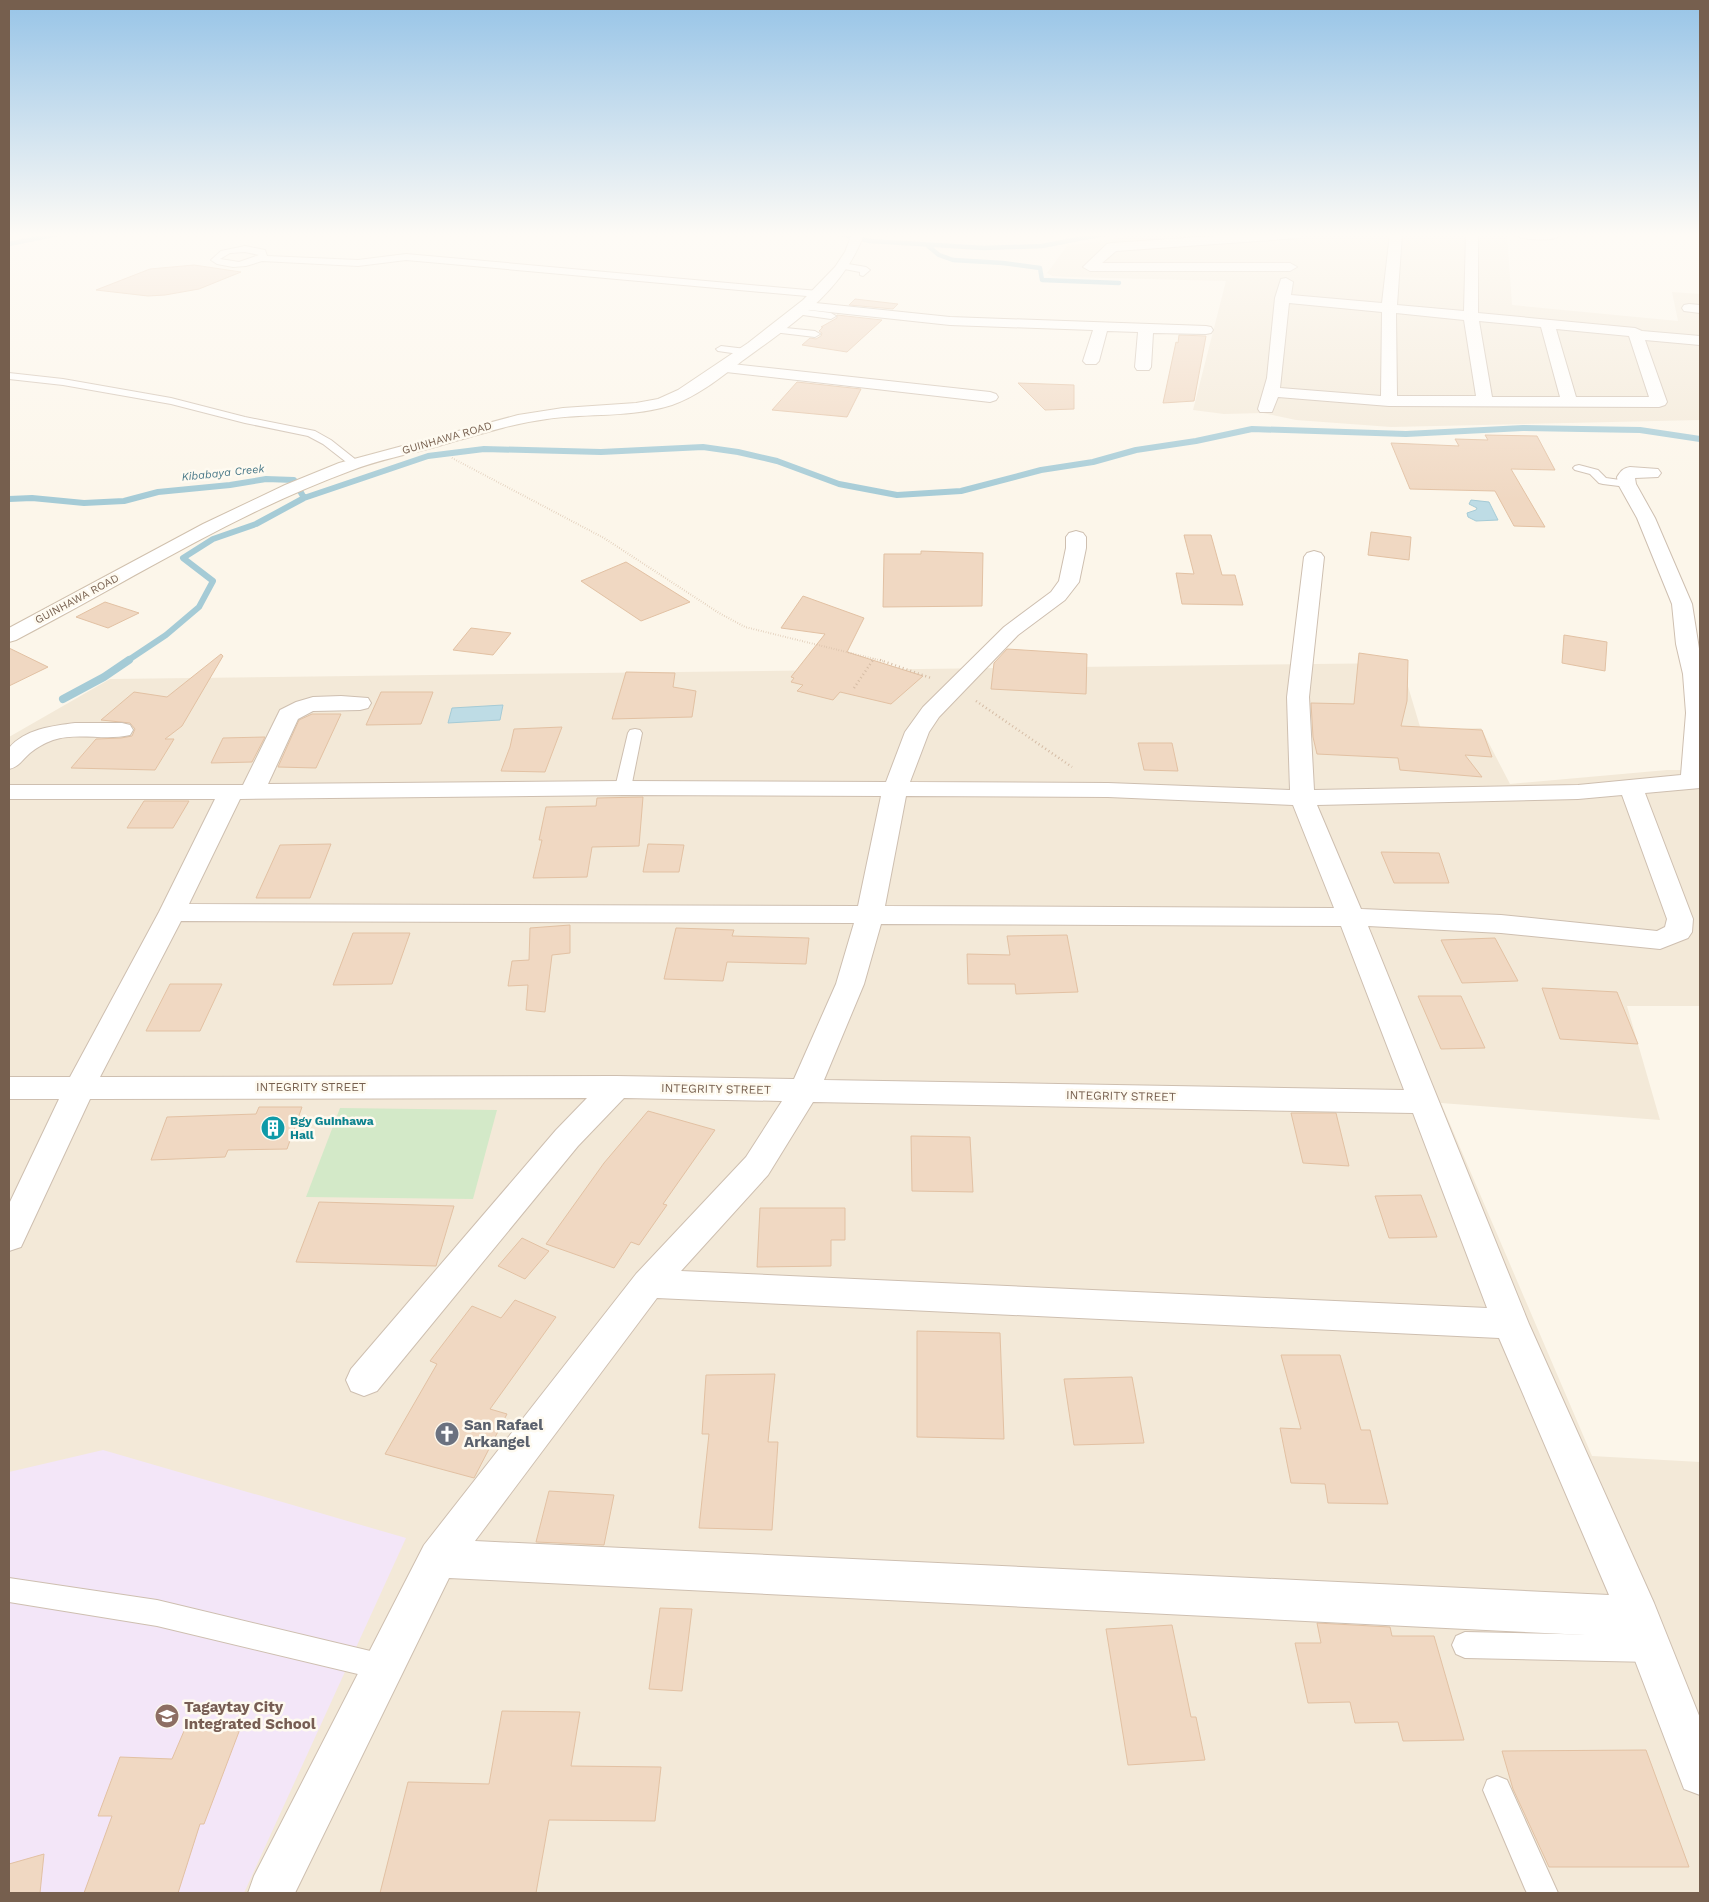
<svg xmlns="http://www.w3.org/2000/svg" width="1709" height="1902" viewBox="0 0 1709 1902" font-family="'Work Sans',sans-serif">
<rect width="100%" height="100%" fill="#fcf6ea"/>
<path fill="#f3e9d8" d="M 1145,234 L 1507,234 L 1512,305 L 1678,321 L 1672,292 L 1700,294 L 1700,420 L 1391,427 L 1296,420 L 1263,413 L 1224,414 L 1193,410 L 1226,281 L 1068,277 L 1052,276 L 1047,273 L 1067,246 Z
M 1401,663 L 1421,730 L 1481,728 L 1510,784 L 1667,770 L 1700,770 L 1700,1006 L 1627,1006 L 1660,1120 L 1441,1103 L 1592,1456 L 1700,1462 L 1700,1893 L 9,1893 L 9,737 L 110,679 Z"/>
<path fill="#f3e6f8" d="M 103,1450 L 406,1538 L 244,1893 L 9,1893 L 9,1472 Z"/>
<path fill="#d3e9c8" d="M 340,1108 L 497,1110 L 473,1199 L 306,1197 Z"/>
<path fill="#bedce5" stroke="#a5cbd6" d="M 1471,500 L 1489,502 L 1498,520 L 1476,521 L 1468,517 L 1467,513 L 1476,510 L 1477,508 L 1469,504 Z
M 503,705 L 500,720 L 448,723 L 452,708 Z"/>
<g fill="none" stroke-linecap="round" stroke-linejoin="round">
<path stroke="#a5cbd6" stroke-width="4.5" d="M 841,234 L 870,241 L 984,248 L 1042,246 L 1104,234
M 9,244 L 58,234
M 928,246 L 939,255 L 953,260 L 1003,263 L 1040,268 L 1042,280 L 1119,283"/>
<path stroke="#a5cbd6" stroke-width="6" d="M 304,498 L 428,456 L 484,449 L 601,452 L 703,447 L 738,452 L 777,461 L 839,484 L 897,495 L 961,491 L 1041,470 L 1093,462 L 1136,450 L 1196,441 L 1252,429 L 1406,434 L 1523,428 L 1640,430 L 1700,439
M 9,499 L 32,498 L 84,503 L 124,501 L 158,492 L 230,485 L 266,479 L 294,480 L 304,498 L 256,524 L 213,539 L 183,558 L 213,581 L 199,607 L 166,635 L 127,661"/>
<path stroke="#a5cbd6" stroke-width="8" d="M 63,699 L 104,677 L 129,660"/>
</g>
<path fill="#f0d8c2" stroke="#e2c1a3" d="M 194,265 L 241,272 L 199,289 L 165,295 L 148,296 L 96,290 L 150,269 Z
M 855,299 L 898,304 L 893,309 L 849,305 Z
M 837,315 L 882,320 L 847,352 L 802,345 L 810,338 L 816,339 L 821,336 L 822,333 L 819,331 L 823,327 L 821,327 L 837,318 Z
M 1179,335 L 1206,336 L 1194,401 L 1163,403 L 1176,342 L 1178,343 Z
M 797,382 L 861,389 L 847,417 L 772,410 Z
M 1018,383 L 1074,385 L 1074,409 L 1045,410 Z
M 1485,435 L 1537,436 L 1555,470 L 1511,469 L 1545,527 L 1514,526 L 1495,491 L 1410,489 L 1391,443 L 1459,446 L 1455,439 L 1488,440 Z
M 1371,532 L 1411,537 L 1409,560 L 1368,555 Z
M 1184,535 L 1211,535 L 1222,575 L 1235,575 L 1243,605 L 1182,604 L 1176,573 L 1194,574 Z
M 921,551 L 983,553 L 982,606 L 883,607 L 884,554 L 921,554 Z
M 626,562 L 690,602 L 641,621 L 581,581 Z
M 803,596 L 864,618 L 847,652 L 923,676 L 891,704 L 840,692 L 833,700 L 797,691 L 803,685 L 791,682 L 794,678 L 791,677 L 825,634 L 781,628 Z
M 105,602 L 139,613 L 108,628 L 76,617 Z
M 471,628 L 511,633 L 493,655 L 453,650 Z
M 1564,635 L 1607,642 L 1605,671 L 1562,663 Z
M 9,648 L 48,667 L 9,686 Z
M 1007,649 L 1087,654 L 1086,694 L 991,689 L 994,663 Z
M 1359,653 L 1408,660 L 1407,701 L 1401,726 L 1482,730 L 1492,757 L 1465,755 L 1482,777 L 1400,770 L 1398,758 L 1317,754 L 1313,737 L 1311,703 L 1354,704 Z
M 221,654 L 223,656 L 182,726 L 165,739 L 174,739 L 155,770 L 71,768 L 96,739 L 121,738 L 132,736 L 135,729 L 130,723 L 101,720 L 134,692 L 167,697 Z
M 626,672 L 675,673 L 673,687 L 696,691 L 692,717 L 612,719 Z
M 381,692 L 433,692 L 421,724 L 366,725 Z
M 312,714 L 341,714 L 316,768 L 278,767 L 299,720 Z
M 562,727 L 545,772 L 501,771 L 510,747 L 514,729 Z
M 265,737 L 252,762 L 211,763 L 223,738 Z
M 1138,743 L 1172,743 L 1178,771 L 1144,770 Z
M 643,797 L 639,846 L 592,847 L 587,877 L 533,878 L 542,840 L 539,840 L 546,807 L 596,806 L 597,798 Z
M 144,801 L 189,801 L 173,828 L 127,828 Z
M 331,844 L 310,898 L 256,898 L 280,845 Z
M 648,844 L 684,845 L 679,872 L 643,872 Z
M 1381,852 L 1439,853 L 1449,883 L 1394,883 Z
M 570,925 L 570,953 L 552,955 L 545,1012 L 526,1010 L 528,985 L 508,986 L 512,961 L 529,960 L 530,928 Z
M 676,928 L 734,930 L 732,936 L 809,938 L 806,964 L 727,962 L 723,981 L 664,979 Z
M 353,933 L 410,933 L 392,984 L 333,985 Z
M 1067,935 L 1078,992 L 1016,994 L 1015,984 L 968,984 L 967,954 L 1010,955 L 1007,936 Z
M 1495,938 L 1518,981 L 1462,983 L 1441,940 Z
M 170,984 L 222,984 L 200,1031 L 146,1031 Z
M 1542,988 L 1617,992 L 1638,1044 L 1560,1039 Z
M 1418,996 L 1461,996 L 1485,1048 L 1441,1049 Z
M 259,1107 L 302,1107 L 287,1149 L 228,1150 L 225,1157 L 151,1160 L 167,1117 L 256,1114 Z
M 648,1111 L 715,1130 L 663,1204 L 667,1205 L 639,1245 L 631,1242 L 614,1268 L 546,1244 L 604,1163 Z
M 1291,1113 L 1336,1113 L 1349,1166 L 1303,1163 Z
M 911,1136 L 970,1137 L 973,1192 L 912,1191 Z
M 1421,1195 L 1437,1237 L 1389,1238 L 1375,1196 Z
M 319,1202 L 454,1206 L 436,1266 L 296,1262 Z
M 760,1208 L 845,1208 L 845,1240 L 831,1240 L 831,1266 L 757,1267 Z
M 522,1238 L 549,1251 L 525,1279 L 498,1266 Z
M 515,1300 L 556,1317 L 490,1409 L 507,1414 L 474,1478 L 385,1454 L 437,1364 L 430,1361 L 472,1306 L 501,1318 Z
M 917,1331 L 1000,1333 L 1004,1439 L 917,1437 Z
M 1281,1355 L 1340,1355 L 1361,1430 L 1370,1430 L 1388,1504 L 1328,1503 L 1325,1484 L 1291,1483 L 1280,1428 L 1301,1429 Z
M 775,1374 L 768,1442 L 778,1442 L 772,1530 L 699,1528 L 709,1434 L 702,1434 L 706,1375 Z
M 1132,1377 L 1144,1443 L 1074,1445 L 1064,1379 Z
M 549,1491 L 614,1495 L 604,1545 L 536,1542 Z
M 660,1608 L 692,1609 L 682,1691 L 649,1689 Z
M 1317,1623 L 1390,1627 L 1392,1636 L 1434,1636 L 1464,1740 L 1403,1741 L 1398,1722 L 1355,1723 L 1350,1702 L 1308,1703 L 1295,1643 L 1321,1643 Z
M 1172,1625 L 1191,1717 L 1196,1717 L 1205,1760 L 1128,1765 L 1106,1629 Z
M 502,1711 L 580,1712 L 571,1766 L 661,1767 L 655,1821 L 549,1820 L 536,1893 L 380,1893 L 408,1782 L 489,1784 Z
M 187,1724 L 240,1729 L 204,1824 L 200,1824 L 178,1893 L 84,1893 L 112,1816 L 98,1816 L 120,1757 L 172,1759 Z
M 1646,1750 L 1689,1867 L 1549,1867 L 1513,1789 L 1502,1751 Z
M 44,1854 L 40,1893 L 9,1893 L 9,1864 Z"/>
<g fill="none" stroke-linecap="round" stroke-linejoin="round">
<defs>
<path id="lane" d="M 245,246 L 265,250 L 267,256 L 358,260 L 406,254 L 818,291 L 822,294 L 818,297 L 406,260 L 358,266 L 262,261 L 246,266 L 233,267 L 217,264 L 211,260 L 221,251 ZM 245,252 L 259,255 L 239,262 L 220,259 L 230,253 Z
M 842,263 L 866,267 L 870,270 L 863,276 L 860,275 L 860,272 L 839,268 L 839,264 Z
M 799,309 L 831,313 L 836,316 L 831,319 L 796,314 L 794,312 Z
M 776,327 L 815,331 L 820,334 L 815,337 L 773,332 L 773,328 Z
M 721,346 L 746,349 L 751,352 L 746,355 L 718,351 L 716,349 Z
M 9,373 L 63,379 L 171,398 L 245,417 L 315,431 L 331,440 L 360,463 L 354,466 L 350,465 L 323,444 L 308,436 L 245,423 L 171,404 L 63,385 L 9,379 Z
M 1579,465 L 1598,470 L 1606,478 L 1627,481 L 1633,484 L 1627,487 L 1603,484 L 1599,483 L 1590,474 L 1575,470 L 1573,468 L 1575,466 Z
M 635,729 L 640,730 L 642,733 L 631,788 L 628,791 L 618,791 L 615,788 L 628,733 L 630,730 Z
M 9,1578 L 157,1600 L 383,1654 L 392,1658 L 396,1667 L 392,1676 L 383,1680 L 157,1626 L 9,1602 Z
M 1465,1632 L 1652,1636 L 1661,1640 L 1665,1649 L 1661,1658 L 1652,1662 L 1465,1658 L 1456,1654 L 1452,1645 L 1456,1636 Z
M 1497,1776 L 1507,1780 L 1558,1893 L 1527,1893 L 1525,1889 L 1483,1790 L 1487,1780 Z"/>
<path id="street" d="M 1244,234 L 1305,234 L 1299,238 L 1116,251 L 1102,263 L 1290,263 L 1297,267 L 1290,271 L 1090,271 L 1083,267 L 1107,244 L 1112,243 Z
M 1390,234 L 1402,234 L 1397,305 L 1464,311 L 1466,234 L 1478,234 L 1478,313 L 1635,328 L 1642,331 L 1700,336 L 1700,345 L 1645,340 L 1667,402 L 1665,405 L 1659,407 L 1389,406 L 1278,397 L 1272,412 L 1260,412 L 1258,409 L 1267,378 L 1275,298 L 1281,279 L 1286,278 L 1293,282 L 1291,295 L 1382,303 ZM 1289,303 L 1382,312 L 1381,396 L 1280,388 ZM 1396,313 L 1464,320 L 1476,396 L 1397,396 ZM 1479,321 L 1541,327 L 1560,397 L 1492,397 ZM 1556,329 L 1629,336 L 1649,397 L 1576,397 Z
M 1515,234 L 1557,234 L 1558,236 C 1553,242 1520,240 1515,234 Z
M 806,302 L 950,317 L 1206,326 L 1211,327 L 1213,330 L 1211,333 L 1206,334 L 1153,333 L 1151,367 L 1149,370 L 1137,370 L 1135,367 L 1138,332 L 1107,331 L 1099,361 L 1096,364 L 1086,364 L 1083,361 L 1093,330 L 950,325 L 801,309 L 799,306 L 801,303 Z
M 1689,304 L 1700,305 L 1700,313 L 1684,311 L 1682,308 L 1684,305 Z
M 723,363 L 990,392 L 996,394 L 998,397 L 996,400 L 990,402 L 717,371 L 715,368 L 717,365 Z
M 1630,467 L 1658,469 L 1661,473 L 1658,477 L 1635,478 L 1636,484 L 1655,518 L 1692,604 L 1700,655 L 1700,788 L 1645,793 L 1693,919 L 1692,932 L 1688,938 L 1660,949 L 1501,933 L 1368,926 L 1529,1324 L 1654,1603 L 1700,1718 L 1700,1795 L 1684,1789 L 1626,1637 L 449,1578 L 295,1893 L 248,1893 L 254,1876 L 424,1545 L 636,1274 L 746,1157 L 782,1101 L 624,1098 L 578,1146 L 377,1391 L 364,1396 L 351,1391 L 346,1380 L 351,1369 L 556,1130 L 587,1098 L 90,1099 L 21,1247 L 9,1251 L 9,1204 L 59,1099 L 9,1099 L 9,1077 L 70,1077 L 159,912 L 215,799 L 9,799 L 9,785 L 243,785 L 280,710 L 296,702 L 313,697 L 341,696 L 368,698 L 371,703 L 368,708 L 360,710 L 313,711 L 298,719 L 268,784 L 623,781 L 886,782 L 905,732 L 923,707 L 1004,627 L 1051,592 L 1059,581 L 1066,548 L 1066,537 L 1069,533 L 1076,531 L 1083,533 L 1086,537 L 1086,548 L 1079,582 L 1065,600 L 1018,635 L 939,717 L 929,732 L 910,782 L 1108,783 L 1290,790 L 1287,697 L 1304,557 L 1307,553 L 1314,551 L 1321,553 L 1324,557 L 1309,697 L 1314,790 L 1578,785 L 1681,775 L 1686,713 L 1683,674 L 1676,644 L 1672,604 L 1637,518 L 1618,484 L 1617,477 C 1621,471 1623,468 1630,467 ZM 623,795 L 881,796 L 858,906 L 189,904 L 240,799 ZM 1622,795 L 1667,919 L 1665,927 L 1657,931 L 1501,915 L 1361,909 L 1317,805 L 1578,799 ZM 906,796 L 1108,797 L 1293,805 L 1334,908 L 885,906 ZM 181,921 L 854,923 L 836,984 L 794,1079 L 616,1076 L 100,1077 ZM 881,924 L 1341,926 L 1404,1090 L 824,1080 L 864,984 ZM 813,1102 L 1413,1113 L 1487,1308 L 681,1271 L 768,1175 ZM 657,1298 L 1499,1338 L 1609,1595 L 475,1541 Z
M 75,723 L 122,723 L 130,725 L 133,730 L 130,735 C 105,741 78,732 53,740 C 45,743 36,748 30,753 C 22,760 19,767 9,769 L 9,748 C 25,729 52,726 75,723 Z"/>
<path id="secondary" d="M 852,234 L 864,234 C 843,292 790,326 742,361 C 720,378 698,396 672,405 C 631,418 589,413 547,419 C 510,424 474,436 439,446 C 409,454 378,460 350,471 C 233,514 126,583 16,640 L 9,642 L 9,628 L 203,524 L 285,485 L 339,463 L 518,415 L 563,408 L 636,403 L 658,399 L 678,390 L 748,343 L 803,300 L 835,267 L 845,252 Z"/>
</defs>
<use href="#lane" stroke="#cebfb0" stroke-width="2"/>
<use href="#street" stroke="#cebfb0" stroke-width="2"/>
<use href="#secondary" stroke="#d0c0ad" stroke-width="2"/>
<path stroke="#d5bca5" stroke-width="2" stroke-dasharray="0.5 2" stroke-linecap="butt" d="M 452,458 L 604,538 L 719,613 L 745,627 L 883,661
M 872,661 L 874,658"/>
<path stroke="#d5bca5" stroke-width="2.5" stroke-dasharray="1 3" stroke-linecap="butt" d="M 880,660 L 931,678
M 854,688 L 873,660
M 976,701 L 1072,767"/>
<use href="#lane" fill="#fff" fill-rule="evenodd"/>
<use href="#street" fill="#fff" fill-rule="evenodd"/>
<use href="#secondary" fill="#fff" fill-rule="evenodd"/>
</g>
<linearGradient id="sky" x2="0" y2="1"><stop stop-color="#97c4e7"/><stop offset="0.47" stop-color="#fefbf6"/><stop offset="1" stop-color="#fefbf6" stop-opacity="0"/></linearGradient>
<rect width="1709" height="500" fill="url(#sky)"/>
<defs>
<symbol id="building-disc" viewBox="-11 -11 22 22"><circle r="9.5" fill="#0f9aa8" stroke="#fefaf0"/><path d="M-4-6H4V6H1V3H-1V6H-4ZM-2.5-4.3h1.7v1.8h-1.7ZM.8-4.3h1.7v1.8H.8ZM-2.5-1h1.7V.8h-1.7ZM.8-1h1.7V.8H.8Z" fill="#fff"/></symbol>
<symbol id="church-disc" viewBox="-11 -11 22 22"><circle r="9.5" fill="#6b7280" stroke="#fefaf0"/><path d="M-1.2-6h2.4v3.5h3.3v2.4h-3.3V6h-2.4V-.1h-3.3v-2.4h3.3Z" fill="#fff"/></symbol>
<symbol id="school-disc" viewBox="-11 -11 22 22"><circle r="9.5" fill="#8d6e63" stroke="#fefaf0"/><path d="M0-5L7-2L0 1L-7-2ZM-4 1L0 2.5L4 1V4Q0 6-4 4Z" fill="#fff"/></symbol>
</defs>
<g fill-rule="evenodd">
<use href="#building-disc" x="259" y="1114" width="28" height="28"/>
<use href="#church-disc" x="433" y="1420" width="28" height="28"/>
<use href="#school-disc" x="153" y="1702" width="28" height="28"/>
</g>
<g text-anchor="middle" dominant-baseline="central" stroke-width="5" stroke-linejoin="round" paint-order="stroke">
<g font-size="11" fill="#765f4e" stroke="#fefaf0">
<text transform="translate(447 438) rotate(-16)">GUINHAWA ROAD</text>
<text transform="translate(77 599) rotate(-28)">GUINHAWA ROAD</text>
</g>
<g font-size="11" font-style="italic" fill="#487888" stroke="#fefaf0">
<text transform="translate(223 473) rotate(-6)">Kibabaya Creek</text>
</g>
<g font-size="12" fill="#765f4e" stroke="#fefaf0">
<text x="311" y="1087">INTEGRITY STREET</text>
<text transform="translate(716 1089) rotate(1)">INTEGRITY STREET</text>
<text transform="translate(1121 1096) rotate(1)">INTEGRITY STREET</text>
</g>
<g font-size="12" font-weight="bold" fill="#0d838f" stroke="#fefaf0" text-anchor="start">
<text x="290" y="1121">Bgy Guinhawa<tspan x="290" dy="14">Hall</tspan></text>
</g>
<g font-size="15" font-weight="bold" fill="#5b616d" stroke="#fefaf0" text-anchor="start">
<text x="464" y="1425">San Rafael<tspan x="464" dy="17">Arkangel</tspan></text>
</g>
<g font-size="15" font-weight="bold" fill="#785e54" stroke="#fefaf0" text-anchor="start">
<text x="184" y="1707">Tagaytay City<tspan x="184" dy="17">Integrated School</tspan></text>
</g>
</g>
<rect width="1709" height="1902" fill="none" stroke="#765f4e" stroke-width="20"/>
</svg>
